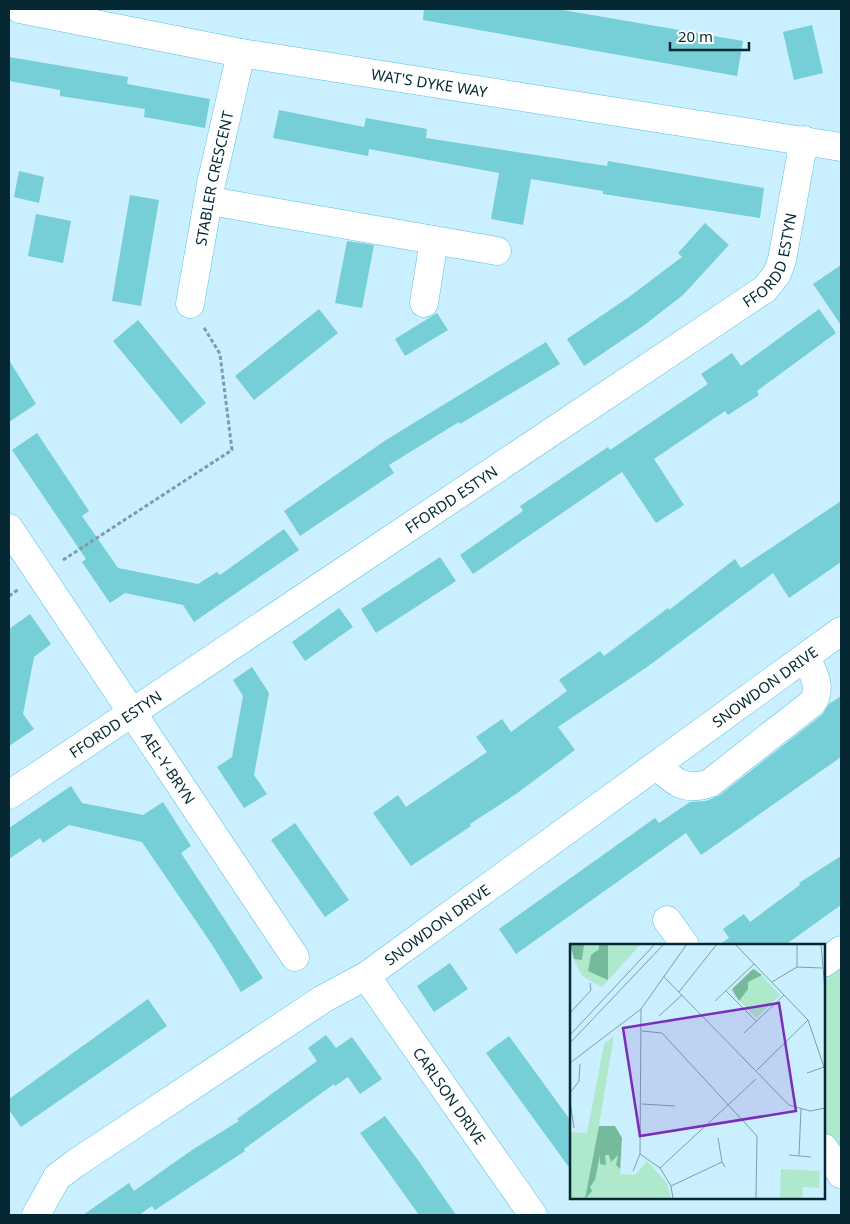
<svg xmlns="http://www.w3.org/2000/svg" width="850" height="1224" viewBox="0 0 850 1224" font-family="'Noto Sans',sans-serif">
<rect width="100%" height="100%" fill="#caeffe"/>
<path fill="#aee9cc" d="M 841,968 L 841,1157 L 824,1132 L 824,981 Z"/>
<path fill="#76ced6" d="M 424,9 L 557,9 L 743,41 L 737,76 L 423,20 Z
M 812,25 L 823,73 L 794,80 L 783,32 Z
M 9,57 L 128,77 L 127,84 L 210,99 L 205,128 L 144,117 L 145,109 L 60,96 L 60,90 L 9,81 Z
M 279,110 L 364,127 L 366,118 L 427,129 L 426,138 L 607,166 L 608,161 L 764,188 L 760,218 L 603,194 L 603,191 L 531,179 L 523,225 L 491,219 L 499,173 L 369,149 L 368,156 L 273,138 Z
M 19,171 L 44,177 L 39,203 L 14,197 Z
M 130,195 L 159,200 L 141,306 L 112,301 Z
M 36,214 L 71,221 L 63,263 L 28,256 Z
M 705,223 L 729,245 L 683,295 L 643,326 L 584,366 L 567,339 L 629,297 L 682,257 L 678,253 Z
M 347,241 L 374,245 L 362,308 L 335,303 Z
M 841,265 L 841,325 L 813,284 Z
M 319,309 L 338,333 L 254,400 L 235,376 Z
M 819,309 L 836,333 L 757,391 L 759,395 L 728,415 L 725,411 L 654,459 L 684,505 L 656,523 L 622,472 L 473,574 L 460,555 L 523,511 L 520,506 L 608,447 L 610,450 L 708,384 L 701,374 L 732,353 L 741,366 Z
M 437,313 L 448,330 L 405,356 L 395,339 Z
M 138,320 L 206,403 L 181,424 L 113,341 Z
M 546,342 L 560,364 L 460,424 L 459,422 L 389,465 L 394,473 L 300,536 L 284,511 L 386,440 Z
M 9,360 L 36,404 L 9,422 Z
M 37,433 L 89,511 L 82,516 L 118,568 L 198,584 L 217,572 L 220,575 L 284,529 L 299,550 L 194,622 L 183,605 L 125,593 L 110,603 L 82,562 L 86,559 L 12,450 Z
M 841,501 L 841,562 L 789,598 L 773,573 L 647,667 L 558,727 L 575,750 L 516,794 L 470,824 L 471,826 L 411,866 L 373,813 L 398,795 L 406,807 L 487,752 L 476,737 L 502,719 L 511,732 L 567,691 L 559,680 L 600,651 L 604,656 L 668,608 L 669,610 L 735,559 L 741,568 Z
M 440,557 L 456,581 L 376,633 L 361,609 Z
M 339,608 L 353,627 L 305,661 L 292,642 Z
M 30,614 L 51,644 L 34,657 L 23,714 L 34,729 L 9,746 L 9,629 Z
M 252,667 L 269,693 L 254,775 L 267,794 L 244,808 L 217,767 L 232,757 L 243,696 L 233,680 Z
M 841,696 L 841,757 L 701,855 L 686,833 L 516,954 L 499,929 L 655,818 L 659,823 L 690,802 L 706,801 L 720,795 L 822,715 L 829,704 Z
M 71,786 L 82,803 L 143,815 L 163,802 L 191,846 L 181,853 L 263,978 L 241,992 L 213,946 L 142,842 L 69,825 L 43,843 L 40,838 L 9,859 L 9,828 Z
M 295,823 L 349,900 L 325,917 L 271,840 Z
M 841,856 L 841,905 L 785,945 L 719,945 L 729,938 L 723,929 L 744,914 L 750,922 L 800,885 L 799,883 Z
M 450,963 L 468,989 L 434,1012 L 417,986 Z
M 148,999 L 167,1026 L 21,1127 L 9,1110 L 9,1099 Z
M 326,1035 L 336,1048 L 352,1037 L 382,1079 L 360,1094 L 348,1077 L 335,1086 L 334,1084 L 244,1149 L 245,1151 L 155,1210 L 152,1206 L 139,1215 L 83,1215 L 129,1183 L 134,1191 L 192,1150 L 239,1121 L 237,1119 L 317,1061 L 308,1048 Z
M 509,1036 L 571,1121 L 571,1170 L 486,1053 Z
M 385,1116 L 418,1160 L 456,1215 L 419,1215 L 384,1166 L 360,1133 Z"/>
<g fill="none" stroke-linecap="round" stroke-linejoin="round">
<defs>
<g id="minor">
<path id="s1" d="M 20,9 L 241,53 L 841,147"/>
<path d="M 210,201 L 497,251"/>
<path d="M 424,303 L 434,240"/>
<path id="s2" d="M 190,304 L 211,184 L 241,53"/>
<path id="s3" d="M 9,528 L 295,957"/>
<path d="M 657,765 C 673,782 686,792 710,783 L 812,703 C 823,688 813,673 806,657"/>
<path id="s4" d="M 9,795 L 765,289 L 777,274 L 782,260 L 804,140"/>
<path d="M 667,920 L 685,945"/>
<path d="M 824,963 L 841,950"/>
<path id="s5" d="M 366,976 L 533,1215"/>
<path d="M 824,1148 L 841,1174"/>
<path id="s6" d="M 36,1215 L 57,1177 L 76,1163 L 323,999 L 366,976 L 841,631"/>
</g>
</defs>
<use href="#minor" stroke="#57c0e3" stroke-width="29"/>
<path stroke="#799eab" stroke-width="3" stroke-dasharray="4 2.5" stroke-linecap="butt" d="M 63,560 L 232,450 L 220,354 L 203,326
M 9,596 L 19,589"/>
<use href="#minor" stroke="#fff" stroke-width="28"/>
</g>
<g text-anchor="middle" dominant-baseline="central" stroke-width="4" stroke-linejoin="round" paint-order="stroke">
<g font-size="15" fill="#052833" stroke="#fff">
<text stroke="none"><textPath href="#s1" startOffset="416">WAT'S DYKE WAY</textPath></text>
<text stroke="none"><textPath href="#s2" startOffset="128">STABLER CRESCENT</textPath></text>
<text stroke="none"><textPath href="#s4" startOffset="938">FFORDD ESTYN</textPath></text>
<text stroke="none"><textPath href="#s4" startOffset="532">FFORDD ESTYN</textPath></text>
<text stroke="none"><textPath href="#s6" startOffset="905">SNOWDON DRIVE</textPath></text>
<text stroke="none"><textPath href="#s4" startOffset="128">FFORDD ESTYN</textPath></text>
<text stroke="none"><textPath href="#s3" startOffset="288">AEL-Y-BRYN</textPath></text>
<text stroke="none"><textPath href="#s6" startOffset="500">SNOWDON DRIVE</textPath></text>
<text stroke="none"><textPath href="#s5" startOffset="146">CARLSON DRIVE</textPath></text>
</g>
</g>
<g transform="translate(570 944)">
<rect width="255" height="255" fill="#caeffe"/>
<path d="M 13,0 L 29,0 L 29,5 L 21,11 L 18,27 L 38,35 L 38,0 L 71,0 L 32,43 L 12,32 L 4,15 L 12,16 ZM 185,24 L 210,51 L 186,74 L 161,47 ZM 44,92 L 23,217 L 26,207 L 52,207 L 50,230 L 65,231 L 77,217 L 97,239 L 101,255 L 0,255 L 0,188 L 17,189 L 34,100 ZM 211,225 L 250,227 L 249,244 L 233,243 L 232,255 L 210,255 Z" fill="#aee9cc"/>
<path d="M 0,0 L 14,1 L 12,16 L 4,15 ZM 29,0 L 38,0 L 38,36 L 18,27 L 21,11 L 29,5 ZM 183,25 L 192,31 L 178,38 L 178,45 L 169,57 L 162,45 ZM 29,182 L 45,182 L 52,194 L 50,225 L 46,221 L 48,211 L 41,218 L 39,211 L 35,211 L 36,221 L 30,220 L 30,211 L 25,236 L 20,243 L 22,247 L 15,255 Z" fill="#75ba9a"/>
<path fill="none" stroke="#7b9fad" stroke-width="1" d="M 165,0 L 238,76 L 255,126M 227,0 L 227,23M 251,0 L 255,46M 94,33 L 219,161 L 240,167 L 255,164M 202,38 L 227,23 L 252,24M 156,47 L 186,77M 109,48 L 147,0M 145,57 L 184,20M 71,65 L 70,210 L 90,224 L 101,242 L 103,255M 0,69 L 21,46 L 20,39M 89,72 L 112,51M 72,87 L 92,89 L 187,192 L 186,255M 174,89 L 214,51M 0,91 L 85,0M 0,99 L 94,0M 0,119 L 71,65 L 117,0M 187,126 L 238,76M 237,129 L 254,123M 0,149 L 9,137 L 10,120M 0,157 L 4,184M 72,160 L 105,162M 148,194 L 152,218M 219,211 L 241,213M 229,211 L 231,165M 90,224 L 186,135M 63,227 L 70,210M 101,242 L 152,218 L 155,223"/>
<path fill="#7b2cbf" fill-opacity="0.15" stroke="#7b2cbf" stroke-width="2.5" d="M 209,59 L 226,167 L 70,192 L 53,84 Z"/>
<rect width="255" height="255" fill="none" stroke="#052833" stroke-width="2.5"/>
</g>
<rect width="850" height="1224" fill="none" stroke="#052833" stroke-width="20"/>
<path d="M670 42v8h79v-8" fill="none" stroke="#052833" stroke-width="2.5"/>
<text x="678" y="42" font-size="15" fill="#052833" stroke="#ffffff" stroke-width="4" paint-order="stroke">20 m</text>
</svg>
